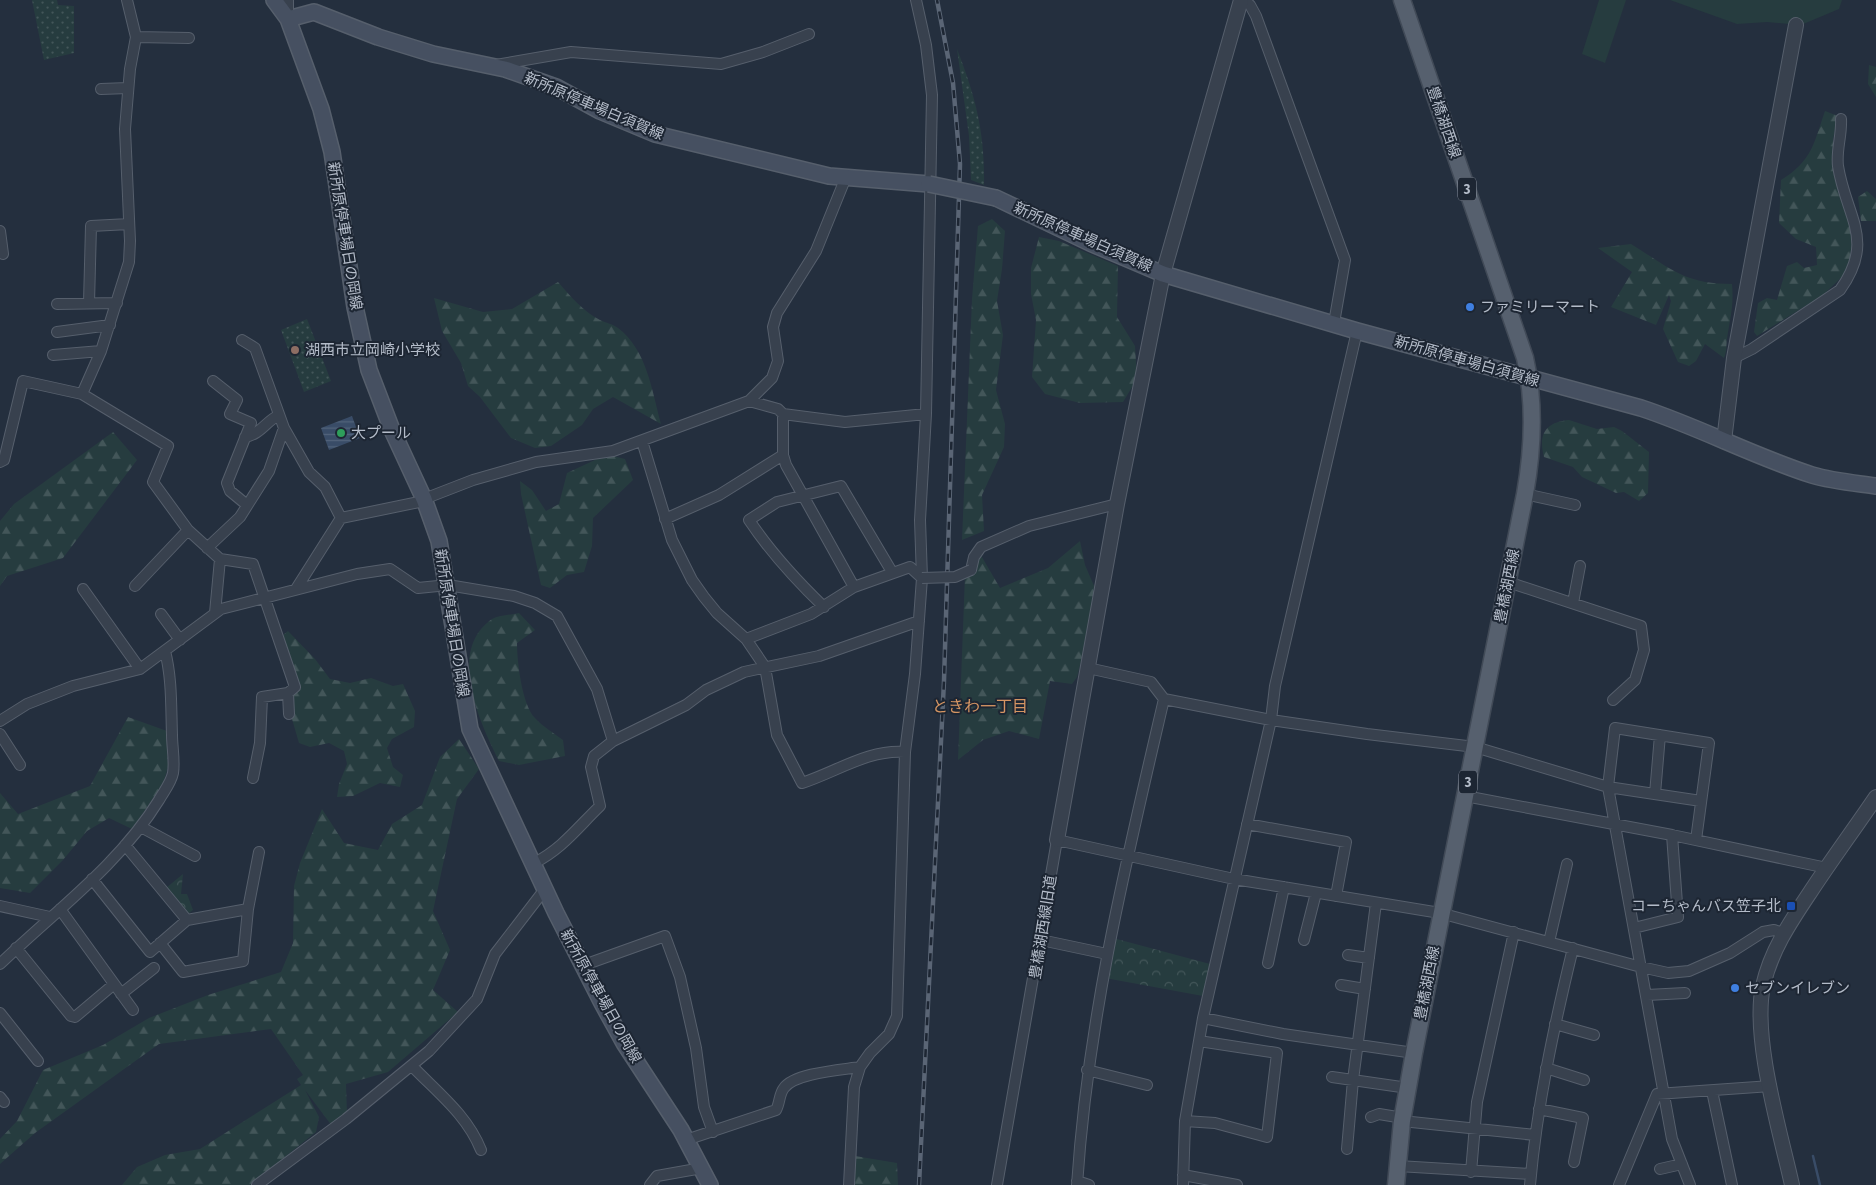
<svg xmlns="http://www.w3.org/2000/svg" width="1876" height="1185" viewBox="0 0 1876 1185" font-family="'Fira Sans Condensed','Noto Sans JP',sans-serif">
<defs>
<pattern id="grass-dots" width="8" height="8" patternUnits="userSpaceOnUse" patternTransform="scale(1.25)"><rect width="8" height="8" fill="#263c3f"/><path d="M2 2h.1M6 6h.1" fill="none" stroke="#435659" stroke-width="1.8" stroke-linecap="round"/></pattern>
<pattern id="forest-firs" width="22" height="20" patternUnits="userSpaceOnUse" patternTransform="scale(1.25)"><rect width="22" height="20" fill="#263c3f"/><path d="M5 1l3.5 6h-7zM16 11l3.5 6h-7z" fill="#435659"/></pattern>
<pattern id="park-crowns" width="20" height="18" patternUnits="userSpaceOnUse" patternTransform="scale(1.25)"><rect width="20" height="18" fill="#263c3f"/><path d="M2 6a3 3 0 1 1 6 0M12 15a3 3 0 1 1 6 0" fill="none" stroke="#435659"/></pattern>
<pattern id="water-rules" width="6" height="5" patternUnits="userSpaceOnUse" patternTransform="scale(1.25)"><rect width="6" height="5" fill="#394c67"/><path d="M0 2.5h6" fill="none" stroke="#53647b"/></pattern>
</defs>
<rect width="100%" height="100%" fill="#242f3e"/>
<path fill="url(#grass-dots)" d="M 32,0 L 57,0 L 58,5 L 74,6 L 74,53 L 44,60 Z
M 957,49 C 976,98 985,133 984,185 L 971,180 L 969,136 Z
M 307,319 L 331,381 L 304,392 L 281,330 Z"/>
<path fill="url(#forest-firs)" d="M 1869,65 L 1876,67 L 1876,97 L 1868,84 Z
M 1825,111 L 1838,116 L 1833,139 L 1834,176 L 1852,224 L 1853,257 L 1845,274 L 1823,295 L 1757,336 L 1754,332 L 1758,303 L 1767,298 L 1777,300 L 1787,266 L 1797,262 L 1804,268 L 1817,265 L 1816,247 L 1796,239 L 1779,223 L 1781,180 C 1812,161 1814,143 1825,111 Z
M 1867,191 L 1876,199 L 1876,221 L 1861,221 L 1858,197 Z
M 992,219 L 1005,231 L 1002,269 L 997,301 L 1003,335 L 996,390 L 1005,424 L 1004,447 L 982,495 L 984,531 L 962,540 L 972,299 L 978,226 Z
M 1039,237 L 1059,241 L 1118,266 L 1117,317 L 1135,346 L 1137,379 L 1123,402 L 1080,403 L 1045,394 L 1032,377 L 1036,320 L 1031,294 L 1031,268 Z
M 1631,244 C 1670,268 1684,284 1732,284 C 1734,307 1730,317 1727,339 C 1726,346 1727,351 1724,358 L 1705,344 L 1696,361 L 1689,366 L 1678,362 L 1663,329 L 1671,301 L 1669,295 L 1656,325 L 1611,307 L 1632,272 L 1598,248 Z
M 558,282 C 571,297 583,311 600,320 C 606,323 613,324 618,328 C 647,350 652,391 661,424 L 613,397 L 593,409 L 582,425 L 551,446 L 535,448 L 511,438 L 480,397 L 468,386 L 461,363 L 442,331 L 434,298 L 483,312 L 512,309 Z
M 1569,420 L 1597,429 L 1614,427 L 1622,431 L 1649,452 L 1648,493 L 1639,501 L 1624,492 L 1616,493 L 1582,477 L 1573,467 L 1544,457 C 1538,435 1545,422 1569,420 Z
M 113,432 L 137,460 L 63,558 L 7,576 L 0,586 L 0,521 L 14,504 Z
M 613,456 L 625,459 L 633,480 L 593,518 L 592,546 L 584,572 L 567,575 L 550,588 L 541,585 L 521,494 L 520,481 L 532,490 L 546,511 L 559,504 L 567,473 L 597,459 Z
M 1080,541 L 1085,565 L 1098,595 L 1077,677 L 1072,684 L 1050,681 L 1039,739 L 1009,731 L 983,740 L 958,760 L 965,575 L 979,552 L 1000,588 L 1048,568 Z
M 519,613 L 535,630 L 517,643 C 517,661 522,705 535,718 C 543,727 554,733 563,740 L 565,756 L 519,765 L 499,761 C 480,723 446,651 492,619 C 499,615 511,615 519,613 Z
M 288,631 L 315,659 L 330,679 L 350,683 L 371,678 L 393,686 L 403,684 L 415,711 L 414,727 L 392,739 L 387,748 L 393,767 L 403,775 L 400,787 L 380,783 L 353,796 L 337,797 L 339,784 L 347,764 L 344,751 L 329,743 L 310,747 L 299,743 L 292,719 L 289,682 L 278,639 Z
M 128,717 L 167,731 L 168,767 L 163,784 L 132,829 L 109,818 L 87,831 L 63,860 L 30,893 L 0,888 L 0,793 L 18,814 L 90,786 Z
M 459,739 L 479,769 L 457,799 L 433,911 L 450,950 L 433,990 L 458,1012 L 388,1072 L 346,1084 L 347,1114 L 332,1126 L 305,1090 L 319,1117 L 316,1132 L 250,1185 L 122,1185 L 137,1167 L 165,1155 L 200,1149 L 301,1085 L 297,1079 L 303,1075 L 271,1029 L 159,1044 L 35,1133 L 0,1164 L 0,1139 L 17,1121 L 43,1070 L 103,1045 L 149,1018 L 208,995 L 281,972 L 293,943 L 294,886 L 300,863 L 322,809 L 344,843 L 378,850 L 392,824 L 422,805 L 440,757 Z
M 855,1156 L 897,1163 L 898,1185 L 853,1185 Z"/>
<path fill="url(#park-crowns)" d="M 183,874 L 181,894 L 187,894 L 193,910 L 187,915 L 166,888 Z
M 1113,938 L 1210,964 L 1203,996 L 1105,978 Z"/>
<path fill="#263c3f" d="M 1599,0 L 1626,0 L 1605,63 L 1582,54 Z
M 1670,0 L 1842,0 L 1839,9 L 1801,25 L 1767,22 L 1737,24 Z"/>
<path fill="url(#water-rules)" d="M 352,416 L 360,438 L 329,450 L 321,428 Z"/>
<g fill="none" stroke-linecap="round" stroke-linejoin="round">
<path stroke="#394c67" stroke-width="2.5" d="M 1813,1156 L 1820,1185"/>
<defs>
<path id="minor" d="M 288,0 L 288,19
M 1244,0 L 1250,5 L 1256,16 L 1345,260 L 1334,323
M 136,37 L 189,38
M 496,65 L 571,52 L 721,64 L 763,52 L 809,34
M 101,89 L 128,88
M 0,231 L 3,254
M 89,303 L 91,226 L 129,224
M 57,304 L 117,303
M 57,332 L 110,325
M 53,355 L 101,351 L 129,262 L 130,241 L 125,129 L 130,69 L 136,37 L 127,0
M 1734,358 L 1752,349 L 1840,290 C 1876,240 1846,217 1838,166 C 1836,150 1842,135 1841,119
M 213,381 L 237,400 L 230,414 L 251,423 L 227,483 L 230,491 L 247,505
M 82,394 L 168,446 L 153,482 L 188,530 L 220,559 L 215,613
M 749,401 L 778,409 L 783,414 L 845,422 L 926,414
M 783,414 L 783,455 L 786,465 L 854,587
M 284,428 L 309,472 L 325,487 L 341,518 L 424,501
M 245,437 C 261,434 265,422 279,415
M 642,441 L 672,540 L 692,580 L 704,597 L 717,613 L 746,639 L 765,667 L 777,735 L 802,783 C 836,772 869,749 905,752
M 0,462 L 4,460 L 23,381 L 82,394 L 101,351
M 1525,494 L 1575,505
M 424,499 L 473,480 L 536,462 L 613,451 L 749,401 L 772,378 L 778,361 L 773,327 L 777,313 L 816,251 L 846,177
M 665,519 L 719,495 L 783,455
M 207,548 L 240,517 L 269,471 L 284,428 L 255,348 L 242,340
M 220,559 L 253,564 L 295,687 L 288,693 L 262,697 L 260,743 L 253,778
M 971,570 L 974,557 L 981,547 L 1029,526 L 1117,504
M 1508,582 L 1641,626 L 1644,650 L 1635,680 L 1613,700
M 135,586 L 188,530
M 83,589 L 140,669
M 296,589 L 341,518
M 1573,603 L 1580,566
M 824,607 C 796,580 771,553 749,520 L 777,502 L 841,486 L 892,572
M 161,614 L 180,640
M 746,639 L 811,614 L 854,587 L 910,567 L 922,578
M 1088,668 L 1151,682 L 1164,699 L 1271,720 L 1367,734 L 1475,747 L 1608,787 L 1701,801
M 288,693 L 289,714
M 0,721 L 27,704 L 73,686 L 140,669 L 221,609 L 357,574 L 390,569 L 418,588 L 448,585 L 514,596 L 535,603 L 557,616 L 597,689 L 613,741
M 0,734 L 20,765
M 1655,794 L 1660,735
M 1465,796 L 1672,835 L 1827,868
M 1247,824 L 1346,842 L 1336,896
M 141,827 L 195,856
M 534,863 C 562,849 578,827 600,806 L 591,767 L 594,756 L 613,741 L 686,705 L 706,690 L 744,672 L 819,656 L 919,621
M 92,879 L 150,952 L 187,920 L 125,845
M 0,906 L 50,917
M 60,909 L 133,1010
M 187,920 L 248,909 L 259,852
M 1634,928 L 1678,917 L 1672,835
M 1041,940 L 1107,954
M 1304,940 L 1316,893
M 1549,942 L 1567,864
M 160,943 L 183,972 L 243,961 L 248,909
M 16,948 L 71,1016 L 75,1017 L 113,985
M 1348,955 L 1369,958
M 1268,963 L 1284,887
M 0,964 C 54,912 119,865 159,800 C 164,791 171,783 173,773 C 175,761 172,747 172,735 C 171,707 172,678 165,651
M 584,965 L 665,936 L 680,977 L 696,1048 L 704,1107 L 713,1132
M 1341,985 L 1365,989
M 121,994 L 154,968
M 1647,995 L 1685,993
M 0,1013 L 38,1061
M 1203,1018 L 1283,1034 L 1414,1053
M 1555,1024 L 1594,1035
M 412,1066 C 438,1093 467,1115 481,1150
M 1546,1068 L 1584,1080
M 1087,1070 L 1147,1085
M 1332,1077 L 1408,1088
M 1712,1091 L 1732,1185
M 0,1097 L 4,1102
M 1539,1109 L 1583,1118 L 1574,1162
M 1371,1117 L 1379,1114 L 1403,1118
M 1185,1121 L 1215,1123 L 1267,1137 L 1277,1053 L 1199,1041
M 1402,1121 L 1535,1135
M 686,1140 L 776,1110 C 780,1103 779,1094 784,1088 C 795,1073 841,1070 860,1067
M 1347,1149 L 1353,1080 L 1376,903
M 1398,1166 L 1531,1174
M 1660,1169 L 1682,1164
M 1471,1172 L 1477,1102 L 1514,932
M 1183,1175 L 1237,1185
M 1077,1181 L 1089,1185
M 257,1185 L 346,1119 L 429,1051 L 477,999 L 495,954 L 545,889
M 650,1185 L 657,1176 L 702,1168
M 849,1185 L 854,1087 L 860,1067 L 870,1053 L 889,1034 L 897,1016 L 905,752 L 915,674 L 922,578 L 920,520 L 926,414 L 932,95 L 926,45 L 916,0
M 997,1185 L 1057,840 L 1234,879 L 1440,913 L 1641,967 L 1668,973 L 1689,971 L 1730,953 L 1763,932 L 1774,930 L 1783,933
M 1077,1185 C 1088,1017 1126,862 1164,699
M 1183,1185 L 1185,1121 L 1203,1018 L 1271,720 L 1275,686 L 1357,331
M 1530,1185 C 1537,1105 1554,1026 1573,948
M 1619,1185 L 1657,1094 L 1771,1086
M 1690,1185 L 1672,1139 L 1608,787 L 1615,728 L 1709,743 L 1696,840"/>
<path id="tertiary" d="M 1724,441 L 1734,358 L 1796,25
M 1057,840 L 1117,504 L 1163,274 L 1241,0
M 1792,1185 C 1780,1131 1752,1038 1763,986 C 1771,950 1791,921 1811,891 C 1832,859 1855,828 1876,797"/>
<path id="secondary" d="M 274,0 L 288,19 L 321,109 L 332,152 L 355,307 L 369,370 L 392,430 L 424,499 L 439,541 L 470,729 L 556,913 L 602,1003 L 624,1043 L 681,1130 L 710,1185
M 288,19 L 314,12 L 378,37 L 433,54 L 505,69 L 556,87 L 600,111 L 655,134 L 829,176 L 929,184
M 996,198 L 1090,243 L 1163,274 L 1357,331 L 1641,408 C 1699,427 1753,456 1812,475 C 1832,481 1855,483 1876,486"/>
<path id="primary" d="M 1396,1185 L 1402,1121 L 1414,1053 L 1525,494 C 1533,449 1535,402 1525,358 L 1402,0"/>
</defs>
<use href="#minor" stroke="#565f6c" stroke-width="12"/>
<use href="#tertiary" stroke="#565f6c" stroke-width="16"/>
<use href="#secondary" stroke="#565f6c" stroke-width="18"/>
<use href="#primary" stroke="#414a57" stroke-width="19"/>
<use href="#minor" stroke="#38414e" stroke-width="10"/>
<use href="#tertiary" stroke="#38414e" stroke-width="14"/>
<use href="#secondary" stroke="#465061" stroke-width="15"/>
<use href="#primary" stroke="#56606e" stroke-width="16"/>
<defs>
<path id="rail" d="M 919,1185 L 944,681 L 960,164 L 953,83 L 937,0"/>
</defs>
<use href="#rail" stroke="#5a6575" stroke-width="4.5"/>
<use href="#rail" stroke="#1d2633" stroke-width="2.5" stroke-dasharray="8" stroke-linecap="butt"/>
<defs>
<path id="minor-bridge" d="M 922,578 L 955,577 L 971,570"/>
<path id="secondary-bridge" d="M 929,184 L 996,198"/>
</defs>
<use href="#minor-bridge" stroke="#565f6c" stroke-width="12" stroke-linecap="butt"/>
<use href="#secondary-bridge" stroke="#565f6c" stroke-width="18" stroke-linecap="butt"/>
<use href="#minor-bridge" stroke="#38414e" stroke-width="10"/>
<use href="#secondary-bridge" stroke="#465061" stroke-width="15"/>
</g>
<g fill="#3f7fe0" stroke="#1d2633" stroke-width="2">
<circle cx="1470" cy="307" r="5"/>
<circle cx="1735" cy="988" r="5"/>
</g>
<circle fill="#8d6e63" stroke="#1d2633" stroke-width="2" cx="295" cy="350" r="5"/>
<circle fill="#2e9e5b" stroke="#1d2633" stroke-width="2" cx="341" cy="433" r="5"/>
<rect fill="#1a4fb4" stroke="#1d2633" stroke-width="2" x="1786" y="901" width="10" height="10" rx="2.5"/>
<g text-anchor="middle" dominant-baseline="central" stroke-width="4" stroke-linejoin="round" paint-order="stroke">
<g fill="#1d2633" stroke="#878f9c" stroke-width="1">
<rect x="1458" y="177.5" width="18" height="23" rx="4"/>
<rect x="1459" y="770.5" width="18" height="23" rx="4"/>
</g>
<g font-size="14" font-weight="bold" fill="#b4bcc9">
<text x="1467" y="189">3</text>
<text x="1468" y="782">3</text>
</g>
<g font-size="15" fill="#b4bcc9" stroke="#1d2633">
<text transform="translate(594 106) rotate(23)">新所原停車場白須賀線</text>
<text transform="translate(1444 122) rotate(71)">豊橋湖西線</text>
<text transform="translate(345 236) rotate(81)">新所原停車場日の岡線</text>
<text transform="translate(1083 237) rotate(24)">新所原停車場白須賀線</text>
<text transform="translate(1467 361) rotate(16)">新所原停車場白須賀線</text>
<text transform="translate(1507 586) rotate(-79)">豊橋湖西線</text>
<text transform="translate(452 623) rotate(81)">新所原停車場日の岡線</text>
<text transform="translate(1043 927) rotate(-81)">豊橋湖西線旧道</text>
<text transform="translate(1427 983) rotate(-79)">豊橋湖西線</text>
<text transform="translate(601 996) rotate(61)">新所原停車場日の岡線</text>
</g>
<g font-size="15" fill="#b4bcc9" stroke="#1d2633" text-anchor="start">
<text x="1480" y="307">ファミリーマート</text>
<text x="305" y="350">湖西市立岡崎小学校</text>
<text x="351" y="433">大プール</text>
<text x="1781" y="906" text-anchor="end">コーちゃんバス笠子北</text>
<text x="1745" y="988">セブンイレブン</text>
</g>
<g font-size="16" fill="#d59563" stroke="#1d2633">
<text x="980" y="706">ときわ一丁目</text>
</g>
</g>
</svg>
